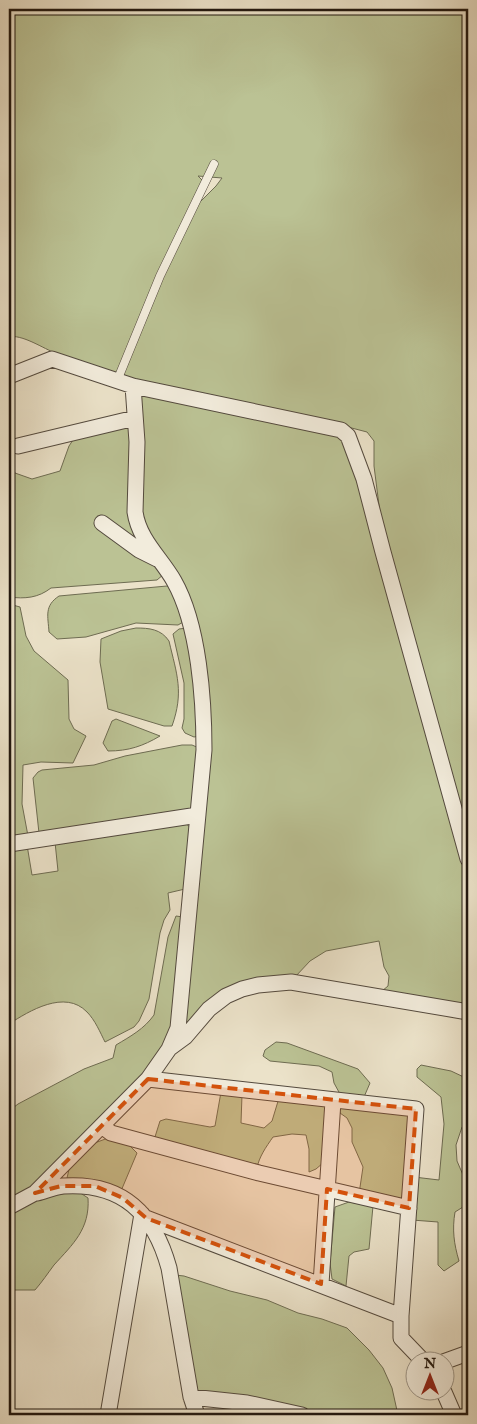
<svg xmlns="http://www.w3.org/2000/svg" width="477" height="1424" viewBox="0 0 477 1424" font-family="'IM FELL English',serif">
<rect width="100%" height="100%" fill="#ebe2c9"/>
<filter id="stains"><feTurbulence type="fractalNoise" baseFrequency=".004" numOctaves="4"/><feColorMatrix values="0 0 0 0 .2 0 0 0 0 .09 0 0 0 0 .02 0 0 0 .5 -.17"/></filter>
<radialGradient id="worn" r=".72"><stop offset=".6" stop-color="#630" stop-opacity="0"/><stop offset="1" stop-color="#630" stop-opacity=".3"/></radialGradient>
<path fill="#bbc294" stroke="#6e6c52" d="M 9,9 L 468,9 L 468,840 L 380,513 L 374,466 L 374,441 L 367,432 L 344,426 L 123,377 L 124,370 L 162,277 L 199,203 L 216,186 L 222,178 L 198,176 L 203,181 L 119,370 L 111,375 C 92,368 72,361 53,352 C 41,347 21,334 9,337 Z
M 140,391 L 338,433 L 345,439 L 468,875 L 468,1009 L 382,991 L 388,986 L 389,976 L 384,967 L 379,941 L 326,951 L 310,961 L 295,977 L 246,985 L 182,1035 L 202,821 L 196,630 L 140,520 Z
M 131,426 L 130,512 L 164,574 L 157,580 L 51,588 C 38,598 25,599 9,597 L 9,463 L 15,473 L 32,479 L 60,471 L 69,446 L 75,437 Z
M 167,586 L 173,589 L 185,621 L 178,625 L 136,623 L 86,637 L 57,639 L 49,632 C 48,616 44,606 59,596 Z
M 9,604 L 20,607 L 26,636 L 34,651 L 68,680 L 69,719 L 74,729 L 86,736 L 73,763 L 41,762 L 23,765 L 22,804 L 28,836 L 9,839 Z
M 136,628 C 149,628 161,629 169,641 C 177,675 184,692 172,726 L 164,726 L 108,709 L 100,662 L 101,639 L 121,631 Z
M 187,628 L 196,676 L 199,736 L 194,737 L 185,733 L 182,728 L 184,719 L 184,683 L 173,634 L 179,629 Z
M 116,719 L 160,736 C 143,746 129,751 108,751 L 103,743 L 112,721 Z
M 182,745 L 192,745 L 199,748 L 193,806 L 190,811 L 39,833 L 33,778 L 38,772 L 42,770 L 94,765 L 125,756 Z
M 184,822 L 192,829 L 185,889 L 168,893 L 170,910 L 164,920 L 160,933 L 149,999 L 139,1021 L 134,1027 L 105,1042 C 100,1032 95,1020 87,1012 C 65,989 29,1011 9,1024 L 9,848 L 27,845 L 32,875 L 58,871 L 55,842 Z
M 176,916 L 183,917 L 172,1023 L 165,1042 L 150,1066 L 33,1185 L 9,1202 L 9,1111 L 18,1104 L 84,1069 L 113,1058 L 116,1045 C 131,1036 144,1029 154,1015 L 168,937 Z
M 276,1042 L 287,1043 L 358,1069 L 370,1083 L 364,1097 L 340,1094 L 334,1083 L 332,1072 L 319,1066 L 270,1061 L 263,1056 L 265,1050 Z
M 421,1065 L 451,1071 L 468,1079 L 468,1122 L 462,1127 L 456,1145 L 457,1161 L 463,1175 L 463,1207 L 455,1212 C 452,1230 454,1244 459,1261 L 444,1271 L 438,1265 L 438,1222 L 412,1220 L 414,1177 L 439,1180 L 444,1124 L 441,1097 L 417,1077 L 417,1069 Z
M 221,1092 L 242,1095 L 241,1123 L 264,1128 L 272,1121 L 279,1098 L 328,1106 L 323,1163 L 316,1169 L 309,1172 L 309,1149 L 306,1135 L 292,1134 L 273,1137 C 266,1147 259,1157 257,1168 L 154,1140 L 160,1121 L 166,1119 L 210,1127 L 215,1126 Z
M 337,1104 L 412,1113 L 402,1203 L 359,1194 L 363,1167 L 352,1142 L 352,1128 L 347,1118 L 340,1113 Z
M 108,1138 L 127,1143 L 137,1153 L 121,1191 L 84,1180 L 67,1178 L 70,1165 L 92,1144 Z
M 79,1192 L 88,1198 C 90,1229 73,1244 54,1265 C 48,1273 42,1282 35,1290 L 9,1290 L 9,1213 L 42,1196 Z
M 349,1202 L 373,1206 L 369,1249 L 354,1252 L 349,1256 L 346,1286 L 332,1279 L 330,1263 L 335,1207 Z
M 175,1275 L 184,1276 L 230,1291 L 267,1300 L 298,1313 L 322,1319 L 347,1328 L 369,1350 L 383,1368 L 392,1388 L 398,1415 L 313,1415 L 291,1409 L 198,1393 Z"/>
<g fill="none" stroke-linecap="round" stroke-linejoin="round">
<defs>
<path id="lane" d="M 117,381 L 160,276 L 214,164"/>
<path id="street" d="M 9,376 L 52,359 L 133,386 L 341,430 L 348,436 L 364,479 L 383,552 L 468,859
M 18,446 L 135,418
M 102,523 L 139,550 L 157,559
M 9,844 L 198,815
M 170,1048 L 185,1037 L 209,1009 L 226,996 L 242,989 L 258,985 L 291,982 L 468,1012
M 148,1079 L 416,1109 L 401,1316
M 102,1126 L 111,1133 L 259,1173 L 409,1208
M 37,1193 C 45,1191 54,1187 63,1186 C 122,1182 154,1213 169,1268 L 191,1397 L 197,1415
M 9,1207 L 35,1193 L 148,1079 L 169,1049 L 178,1028 L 204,750 C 204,700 199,625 174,581 C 161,558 139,540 135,512 L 137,442 L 133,386
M 146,1218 L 401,1316 L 401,1338 L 424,1362
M 321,1284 L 333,1101
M 443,1362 L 468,1353
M 444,1392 L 454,1415
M 191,1397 L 247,1403 L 302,1415
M 108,1415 L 142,1214"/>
</defs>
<use href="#lane" stroke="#544a3e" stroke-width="9"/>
<use href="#street" stroke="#544a3e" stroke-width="17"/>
<use href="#lane" stroke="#f2ecdc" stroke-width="8"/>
<use href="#street" stroke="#f2ecdc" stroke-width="15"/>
</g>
<path fill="#d4520c" fill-opacity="0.2" stroke="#d4520c" stroke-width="4" stroke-dasharray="10 6" stroke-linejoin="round" d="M 148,1079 L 416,1109 L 409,1208 L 327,1189 L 321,1284 L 146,1218 L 123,1198 L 95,1186 L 61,1186 L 35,1193 Z"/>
<rect width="477" height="1424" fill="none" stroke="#ebe2c9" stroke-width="30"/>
<rect x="10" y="10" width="457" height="1404" fill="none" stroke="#21170f" stroke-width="2.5"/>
<rect x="15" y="15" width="447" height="1394" fill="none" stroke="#21170f"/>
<g transform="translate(430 1376)"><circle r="24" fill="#f2ecdc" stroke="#9e978a"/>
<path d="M0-4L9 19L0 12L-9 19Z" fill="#8f2418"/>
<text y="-8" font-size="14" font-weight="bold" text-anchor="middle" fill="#21170f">N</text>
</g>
<rect width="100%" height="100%" filter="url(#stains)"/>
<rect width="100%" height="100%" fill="url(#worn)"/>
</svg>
